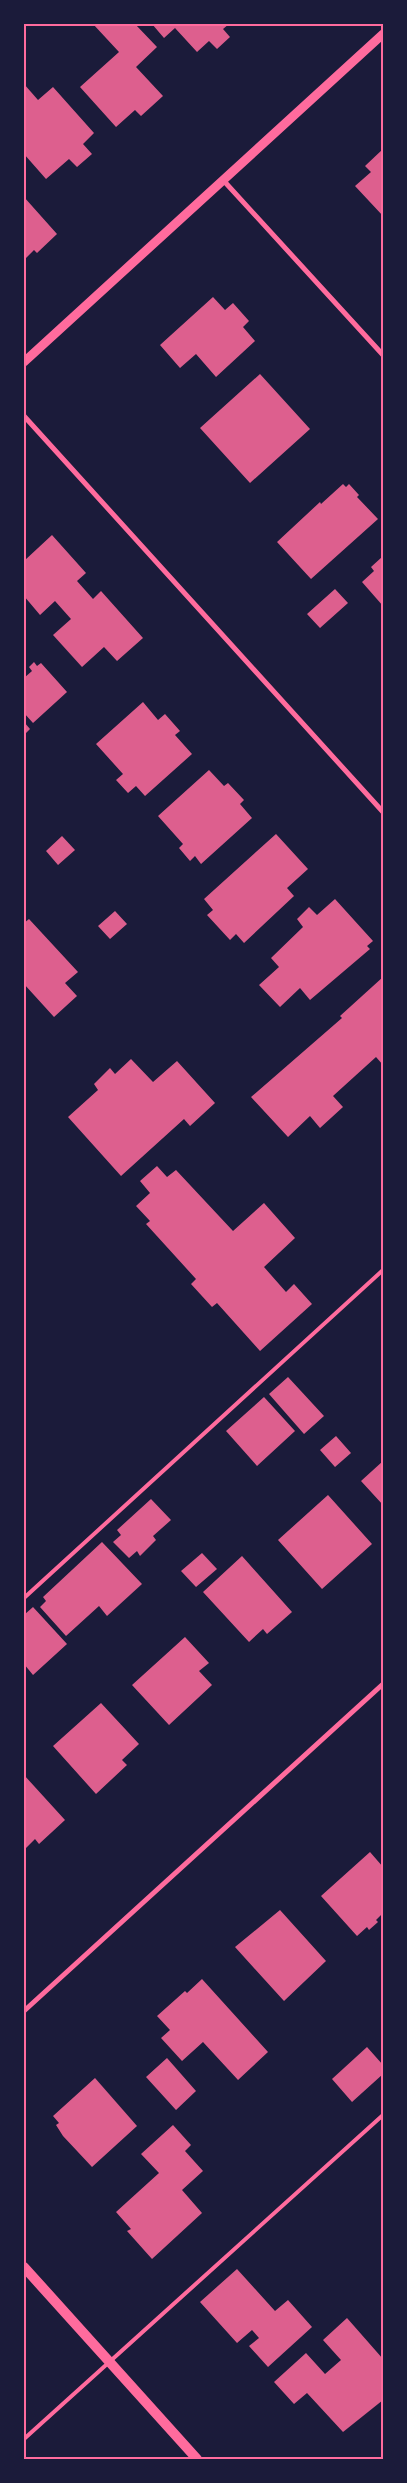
<svg xmlns="http://www.w3.org/2000/svg" width="407" height="2483" viewBox="0 0 407 2483" font-family="Quicksand,sans-serif">
<rect width="100%" height="100%" fill="#1b1b3a"/>
<path fill="#dd5f8e" d="M 93,24 L 135,24 L 157,47 L 136,67 L 163,96 L 141,116 L 135,110 L 116,127 L 80,87 L 119,52 Z
M 152,24 L 229,24 L 223,29 L 230,37 L 217,49 L 209,41 L 197,52 L 175,28 L 164,38 Z
M 24,84 L 38,100 L 53,87 L 94,133 L 83,144 L 92,154 L 77,167 L 69,159 L 46,179 L 24,154 Z
M 383,149 L 383,216 L 355,186 L 371,172 L 365,166 Z
M 24,197 L 57,234 L 37,253 L 34,250 L 24,260 Z
M 213,297 L 225,310 L 233,303 L 249,321 L 243,327 L 255,341 L 216,377 L 196,354 L 180,368 L 160,345 Z
M 260,374 L 310,429 L 250,483 L 200,428 Z
M 343,484 L 346,487 L 349,484 L 359,495 L 357,497 L 378,519 L 311,579 L 277,542 L 320,502 L 321,504 Z
M 52,535 L 86,573 L 77,581 L 93,599 L 101,591 L 143,638 L 117,661 L 104,647 L 82,667 L 53,635 L 71,619 L 55,601 L 40,615 L 24,596 L 24,561 Z
M 382,557 L 383,559 L 383,606 L 362,582 L 374,571 L 371,567 Z
M 335,589 L 348,603 L 320,628 L 307,614 Z
M 34,662 L 37,666 L 41,663 L 67,692 L 33,723 L 24,713 L 24,678 L 32,671 L 29,667 Z
M 143,702 L 158,720 L 165,714 L 180,731 L 175,735 L 192,754 L 145,796 L 136,786 L 128,793 L 116,780 L 123,774 L 96,744 Z
M 24,722 L 30,729 L 24,735 Z
M 209,770 L 224,786 L 228,783 L 244,800 L 240,804 L 252,818 L 201,864 L 195,856 L 190,861 L 179,848 L 183,844 L 158,816 Z
M 276,834 L 308,869 L 287,888 L 294,896 L 244,943 L 236,934 L 230,940 L 207,915 L 213,910 L 204,899 Z
M 62,836 L 75,850 L 58,865 L 46,851 Z
M 335,899 L 373,941 L 367,946 L 370,949 L 310,1000 L 300,988 L 280,1007 L 259,985 L 279,967 L 271,958 L 303,927 L 297,919 L 309,907 L 317,915 Z
M 115,911 L 127,924 L 110,939 L 98,926 Z
M 29,919 L 78,972 L 65,983 L 77,996 L 54,1017 L 24,984 L 24,923 Z
M 383,977 L 383,1065 L 376,1057 L 333,1096 L 343,1107 L 320,1128 L 310,1116 L 288,1137 L 251,1097 L 342,1018 L 340,1016 Z
M 131,1059 L 153,1082 L 177,1061 L 215,1103 L 190,1126 L 184,1119 L 121,1176 L 68,1117 L 98,1090 L 94,1084 L 110,1068 L 115,1074 Z
M 157,1166 L 167,1177 L 176,1170 L 233,1231 L 264,1203 L 295,1238 L 264,1267 L 286,1292 L 294,1284 L 312,1304 L 260,1351 L 217,1303 L 212,1307 L 191,1284 L 196,1279 L 146,1224 L 150,1221 L 136,1206 L 150,1193 L 140,1181 Z
M 288,1377 L 324,1416 L 304,1434 L 269,1394 Z
M 264,1397 L 295,1431 L 257,1466 L 226,1431 Z
M 336,1436 L 351,1453 L 335,1467 L 320,1450 Z
M 383,1461 L 383,1505 L 361,1481 Z
M 328,1495 L 372,1544 L 322,1589 L 278,1540 Z
M 151,1499 L 171,1520 L 153,1536 L 156,1540 L 140,1556 L 137,1551 L 129,1558 L 113,1542 L 121,1535 L 117,1530 Z
M 102,1542 L 142,1584 L 107,1616 L 99,1606 L 66,1636 L 40,1607 L 46,1601 L 43,1597 Z
M 202,1553 L 217,1569 L 196,1587 L 181,1571 Z
M 242,1556 L 292,1612 L 267,1634 L 263,1629 L 249,1642 L 203,1592 Z
M 33,1607 L 67,1644 L 33,1675 L 24,1664 L 24,1615 Z
M 185,1637 L 209,1663 L 199,1671 L 212,1685 L 169,1725 L 132,1685 Z
M 101,1703 L 139,1744 L 122,1760 L 127,1765 L 96,1794 L 53,1746 Z
M 24,1775 L 65,1820 L 39,1844 L 35,1839 L 24,1850 Z
M 370,1852 L 383,1867 L 383,1913 L 376,1920 L 378,1922 L 369,1930 L 367,1927 L 357,1936 L 321,1896 Z
M 280,1910 L 326,1961 L 284,2001 L 235,1947 Z
M 202,1979 L 268,2052 L 238,2080 L 203,2042 L 182,2061 L 161,2038 L 170,2030 L 157,2016 L 185,1991 L 187,1993 Z
M 367,2047 L 383,2065 L 383,2074 L 352,2102 L 332,2079 Z
M 167,2058 L 196,2091 L 176,2110 L 146,2077 Z
M 95,2078 L 137,2126 L 92,2167 L 63,2136 L 56,2125 L 59,2123 L 53,2116 Z
M 173,2125 L 191,2145 L 185,2151 L 203,2171 L 182,2190 L 202,2213 L 152,2259 L 127,2231 L 131,2229 L 116,2212 L 159,2173 L 141,2154 Z
M 237,2269 L 275,2311 L 288,2300 L 312,2327 L 268,2367 L 249,2346 L 259,2338 L 252,2330 L 237,2343 L 200,2302 Z
M 347,2318 L 383,2359 L 383,2400 L 343,2432 L 307,2393 L 294,2404 L 274,2382 L 306,2353 L 325,2374 L 341,2360 L 323,2340 Z"/>
<g fill="none" stroke-linecap="round" stroke-linejoin="round">
<path stroke="#ff6b9d" stroke-width="4" d="M 24,1598 L 383,1270
M 24,2439 L 383,2115"/>
<path stroke="#ff6b9d" stroke-width="5" d="M 223,180 L 383,355
M 24,416 L 383,812
M 24,2011 L 383,1684"/>
<path stroke="#ff6b9d" stroke-width="9" d="M 24,362 L 383,34"/>
<path stroke="#ff6b9d" stroke-width="10" d="M 24,2267 L 197,2459"/>
</g>
<rect width="407" height="2483" fill="none" stroke="#1b1b3a" stroke-width="50"/>
<rect x="25" y="25" width="357" height="2433" fill="none" stroke="#ff6b9d" stroke-width="2"/>
</svg>
